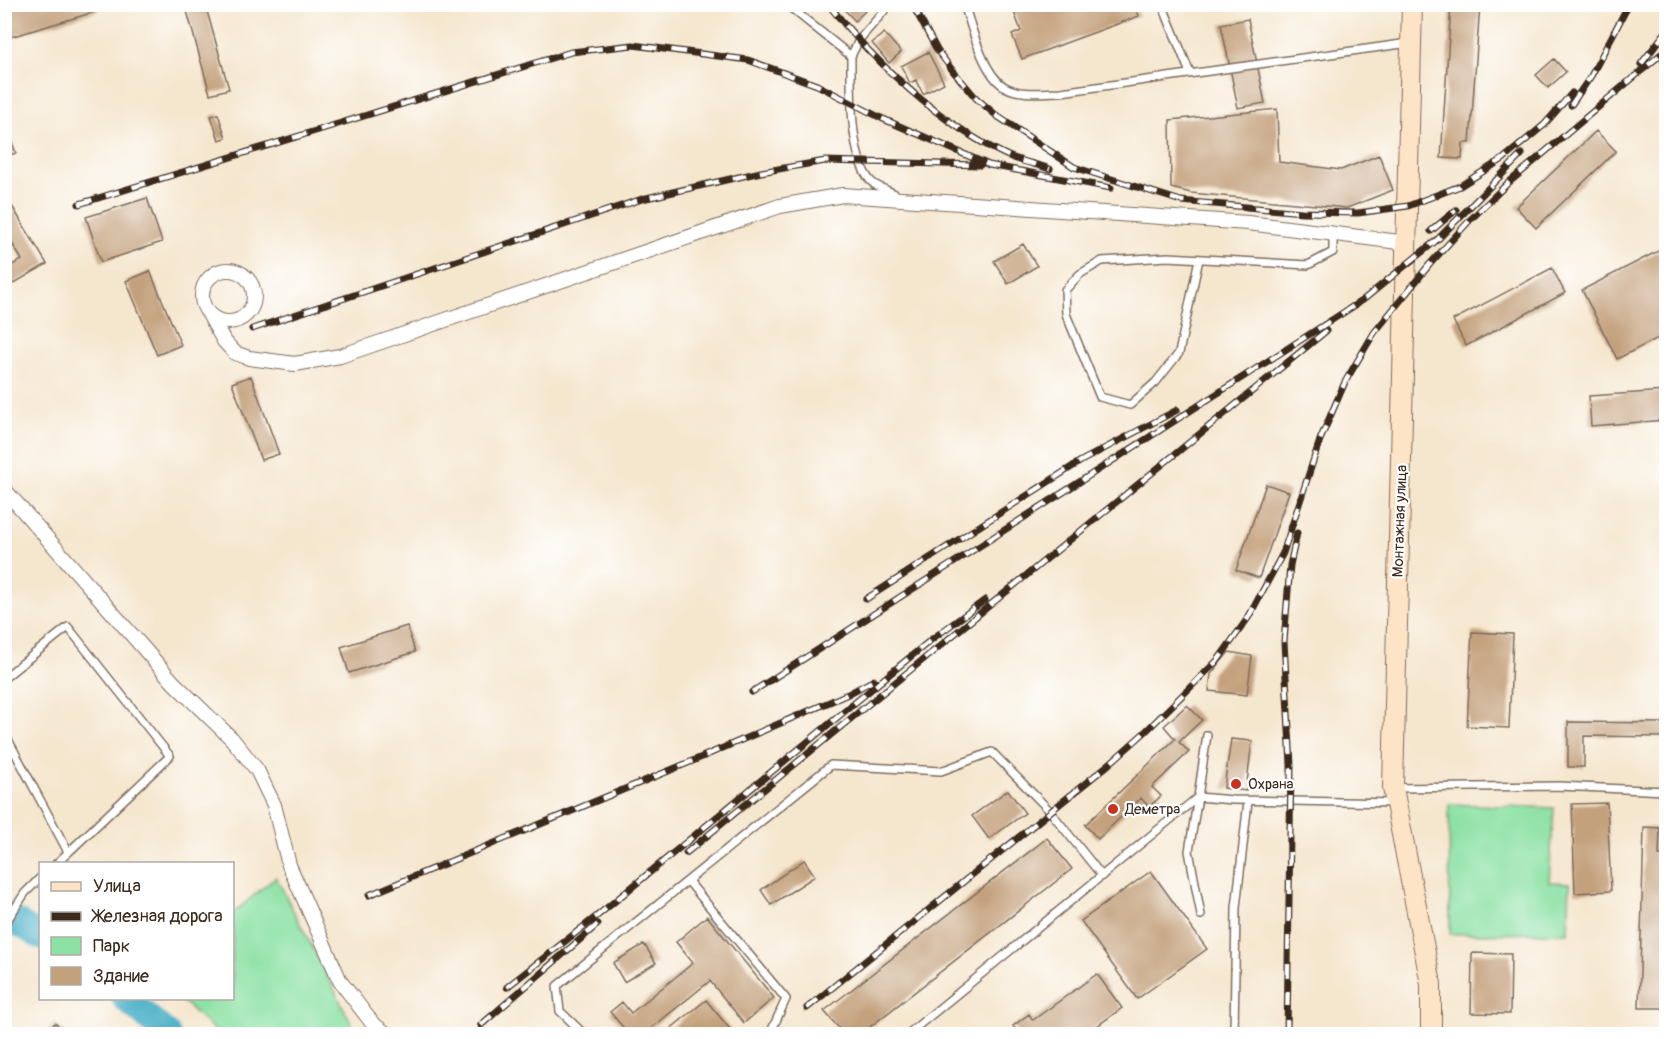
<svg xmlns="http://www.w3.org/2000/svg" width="1671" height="1039" viewBox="0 0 1671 1039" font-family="Pangolin,sans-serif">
<rect width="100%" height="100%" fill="#fff"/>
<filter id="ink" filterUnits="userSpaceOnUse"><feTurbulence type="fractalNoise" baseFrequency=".0167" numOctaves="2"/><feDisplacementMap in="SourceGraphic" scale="12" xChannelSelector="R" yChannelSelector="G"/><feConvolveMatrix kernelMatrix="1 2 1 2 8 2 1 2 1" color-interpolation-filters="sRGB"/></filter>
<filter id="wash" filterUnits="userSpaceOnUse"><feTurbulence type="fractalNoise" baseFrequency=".008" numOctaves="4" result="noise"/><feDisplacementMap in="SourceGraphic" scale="24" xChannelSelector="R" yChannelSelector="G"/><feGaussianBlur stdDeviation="1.35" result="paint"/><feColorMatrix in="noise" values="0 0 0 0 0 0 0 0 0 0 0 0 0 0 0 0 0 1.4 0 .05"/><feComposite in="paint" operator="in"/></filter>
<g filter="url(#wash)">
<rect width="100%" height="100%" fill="#f5e6ce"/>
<path fill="#8ce1a4" stroke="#648661" stroke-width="1.5" d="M 1449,804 L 1554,808 L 1549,882 L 1570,883 L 1568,933 L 1450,934 Z
M 276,877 L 357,1034 L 219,1034 L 180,999 L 232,998 L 233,913 Z"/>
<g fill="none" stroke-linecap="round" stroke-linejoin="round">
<path stroke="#45adc5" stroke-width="27" d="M 4,914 L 40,936
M 125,998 L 167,1034"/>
</g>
<g id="blocks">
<path fill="#c4a17d" d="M 4,4 L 96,4 L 98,11 L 4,39 Z
M 185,4 L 205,4 L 229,89 L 210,94 Z
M 839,4 L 872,4 L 855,21 Z
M 1011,4 L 1134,4 L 1139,16 L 1022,59 L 1012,35 L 1021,31 Z
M 1451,4 L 1480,4 L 1470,143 L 1463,143 L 1462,159 L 1441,158 Z
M 1248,19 L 1265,103 L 1238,108 L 1221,24 Z
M 884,33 L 901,52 L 889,63 L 872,43 Z
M 928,52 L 944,83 L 923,94 L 916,80 L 910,83 L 901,66 Z
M 1554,59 L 1566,72 L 1548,88 L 1536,75 Z
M 1277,109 L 1279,162 L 1341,170 L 1379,155 L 1393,190 L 1347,208 L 1191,193 L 1171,188 L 1170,120 Z
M 218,114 L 226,138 L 219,140 L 211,116 Z
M 4,122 L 16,153 L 4,157 Z
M 1596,131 L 1616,151 L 1536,228 L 1516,207 Z
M 4,193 L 47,264 L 4,289 L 4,269 L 22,260 L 4,230 Z
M 147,198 L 162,242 L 101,262 L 86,217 Z
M 1023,244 L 1037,266 L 1008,284 L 994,261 Z
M 1666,247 L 1666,334 L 1617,359 L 1582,290 Z
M 1552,268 L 1565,293 L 1466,346 L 1453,320 Z
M 150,271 L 181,345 L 157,355 L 126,281 Z
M 251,376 L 279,454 L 261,460 L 232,383 Z
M 1666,391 L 1666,420 L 1591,426 L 1589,396 Z
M 1266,484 L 1289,492 L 1259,578 L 1236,570 Z
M 407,626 L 415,652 L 349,673 L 341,647 Z
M 1472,632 L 1513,634 L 1509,728 L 1467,726 Z
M 1229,652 L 1252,656 L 1247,695 L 1209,691 L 1211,674 Z
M 1187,705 L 1202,720 L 1179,742 L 1189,752 L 1152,787 L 1161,796 L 1149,807 L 1141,798 L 1098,839 L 1085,825 L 1175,739 L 1164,726 Z
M 1568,722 L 1666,723 L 1666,737 L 1584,736 L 1584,767 L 1568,767 Z
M 1231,739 L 1252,741 L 1246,791 L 1224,788 Z
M 1008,790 L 1025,813 L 989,839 L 972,816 Z
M 1607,803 L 1611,891 L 1575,893 L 1572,804 Z
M 1644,827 L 1660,828 L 1659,855 L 1666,855 L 1666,1008 L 1639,1008 Z
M 1047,838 L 1072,869 L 861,1034 L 844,1034 L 824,1011 Z
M 804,860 L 815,876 L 771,905 L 761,890 Z
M 1151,871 L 1207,949 L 1137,999 L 1081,921 Z
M 707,916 L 774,998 L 744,1023 L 710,981 L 644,1034 L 629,1034 L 610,1012 L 622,1002 L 631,1013 L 693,963 L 676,942 Z
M 644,944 L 656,963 L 624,982 L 613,963 Z
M 1472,953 L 1511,954 L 1510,1014 L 1471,1013 Z
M 1097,974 L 1122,1008 L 1086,1034 L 1019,1034 L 1013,1026 L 1029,1014 L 1033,1020 Z
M 706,1000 L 734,1034 L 664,1034 Z
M 55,1023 L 68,1034 L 45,1034 Z"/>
</g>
</g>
<g filter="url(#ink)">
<use href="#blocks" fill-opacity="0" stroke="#7c6c5c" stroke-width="1.5"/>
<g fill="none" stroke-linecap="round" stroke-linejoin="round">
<defs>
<path id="lane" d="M 786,4 L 851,56 C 851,87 849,165 874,184 C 880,188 889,191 895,194
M 964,4 C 972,28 983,74 1005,87 C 1022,96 1043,92 1061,92 L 1409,43
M 1162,4 L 1190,73
M 851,56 L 859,40 L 884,11 L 881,4
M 1199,259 L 1179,353 L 1156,382 L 1130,405 L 1100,397 L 1066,314 L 1065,290 L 1080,274 L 1102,261 L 1168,257 L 1308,265 L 1333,252 L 1333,234
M 4,678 L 68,627 L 170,756 L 56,864
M 4,732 L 68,852
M 1207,735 L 1198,797 L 1233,800 L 1395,803
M 1395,788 L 1559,786 L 1666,791
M 1198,797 L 1189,851 L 1201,915
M 688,881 L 786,999 L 770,1034
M 4,925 L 25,893 L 40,878
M 584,1034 L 560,1011 L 557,986 L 831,765 L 941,771 L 992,752 L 1050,811 L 1102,876
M 908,1034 L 1198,797
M 1234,1034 L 1236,908 L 1248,801"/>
<path id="street" d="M202 296a26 26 0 1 1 52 0a26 26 0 1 1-52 0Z
M 210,316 L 224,341 L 235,353 L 249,358 L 295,364 L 340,356 L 780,206 L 843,195 L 1248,223 L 1407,243
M 4,489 L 174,683 L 232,739 L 257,770 L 274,805 L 289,865 L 340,981 L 373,1024 L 387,1034"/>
<path id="secondary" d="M 1412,4 L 1393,788 L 1431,984 L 1431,1034"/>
</defs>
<use href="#lane" stroke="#7c6c5c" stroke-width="10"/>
<use href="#street" stroke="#7c6c5c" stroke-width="16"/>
<use href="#secondary" stroke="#7c6c5c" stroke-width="22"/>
<use href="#lane" stroke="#fff" stroke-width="7"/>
<use href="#street" stroke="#fff" stroke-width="14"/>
<use href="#secondary" stroke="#fee4c6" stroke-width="20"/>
<defs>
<path id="rail" d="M 828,4 C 873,61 940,124 1006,155 C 1019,161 1035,164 1050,169
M 912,4 L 937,50 L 953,71 L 976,98 L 997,116 L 1074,167 L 1181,201 L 1302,212 L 1358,213 L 1408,206 L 1460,186 L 1503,159 L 1544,125 L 1572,93
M 1641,64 L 1666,32
M 1571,105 L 1591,76 L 1629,4
M 79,204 L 571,52 L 633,45 L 748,60 L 817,85 L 881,118 L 989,165 L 1111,188
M 1431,231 L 1456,210
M 252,329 L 642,199 L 761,172 L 825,161 L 980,165
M 866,599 L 1081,461 L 1177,410
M 752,692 L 1363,300 L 1438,239 L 1522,154
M 686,853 L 1326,331
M 369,895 L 695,760 L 848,694 L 874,680
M 507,987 L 597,916 L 932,639 L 985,600
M 807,1008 L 1108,765 L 1144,733 L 1218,660 L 1248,618 L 1283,553 L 1320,440 L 1345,382 L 1374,333 L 1430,264 L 1470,220 L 1507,184 L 1666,50
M 481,1025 L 598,924
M 1287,1034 L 1291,765 L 1284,642 L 1290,565 L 1297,533"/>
</defs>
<use href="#rail" stroke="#3b2a1e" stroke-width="7"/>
<use href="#rail" stroke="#fff" stroke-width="4.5" stroke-dasharray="14" stroke-linecap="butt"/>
</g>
</g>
<g fill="#c8321e" stroke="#fff" stroke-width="2">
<circle cx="1236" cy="784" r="6"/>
<circle cx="1113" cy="809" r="6"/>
</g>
<g text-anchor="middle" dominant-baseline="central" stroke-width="4.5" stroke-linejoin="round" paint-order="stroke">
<g font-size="15" fill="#3b2a1e" stroke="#fff">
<text transform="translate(1400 521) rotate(-88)">Монтажная улица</text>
</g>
<g font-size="15" fill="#3b2a1e" stroke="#fff" text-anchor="start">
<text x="1248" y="784">Охрана</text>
<text x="1125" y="809">Деметра</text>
</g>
</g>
<rect width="1671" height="1039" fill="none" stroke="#fff" stroke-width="24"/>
<rect x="39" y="862" width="195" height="138" fill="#ffffff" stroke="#b1aaa5" stroke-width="1.5"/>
<rect x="51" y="882" width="30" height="9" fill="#fee4c6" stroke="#b1aaa5" stroke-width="1.5"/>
<text x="93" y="892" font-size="18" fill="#3b2a1e">Улица</text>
<rect x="51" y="912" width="30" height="9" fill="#3b2a1e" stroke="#b1aaa5" stroke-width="1.5"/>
<text x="93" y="922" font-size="18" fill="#3b2a1e">Железная дорога</text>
<rect x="51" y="937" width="30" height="18" fill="#8ce1a4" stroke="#b1aaa5" stroke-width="1.5"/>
<text x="93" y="952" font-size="18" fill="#3b2a1e">Парк</text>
<rect x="51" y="967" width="30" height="18" fill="#c4a17d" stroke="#b1aaa5" stroke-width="1.5"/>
<text x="93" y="982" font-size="18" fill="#3b2a1e">Здание</text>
</svg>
